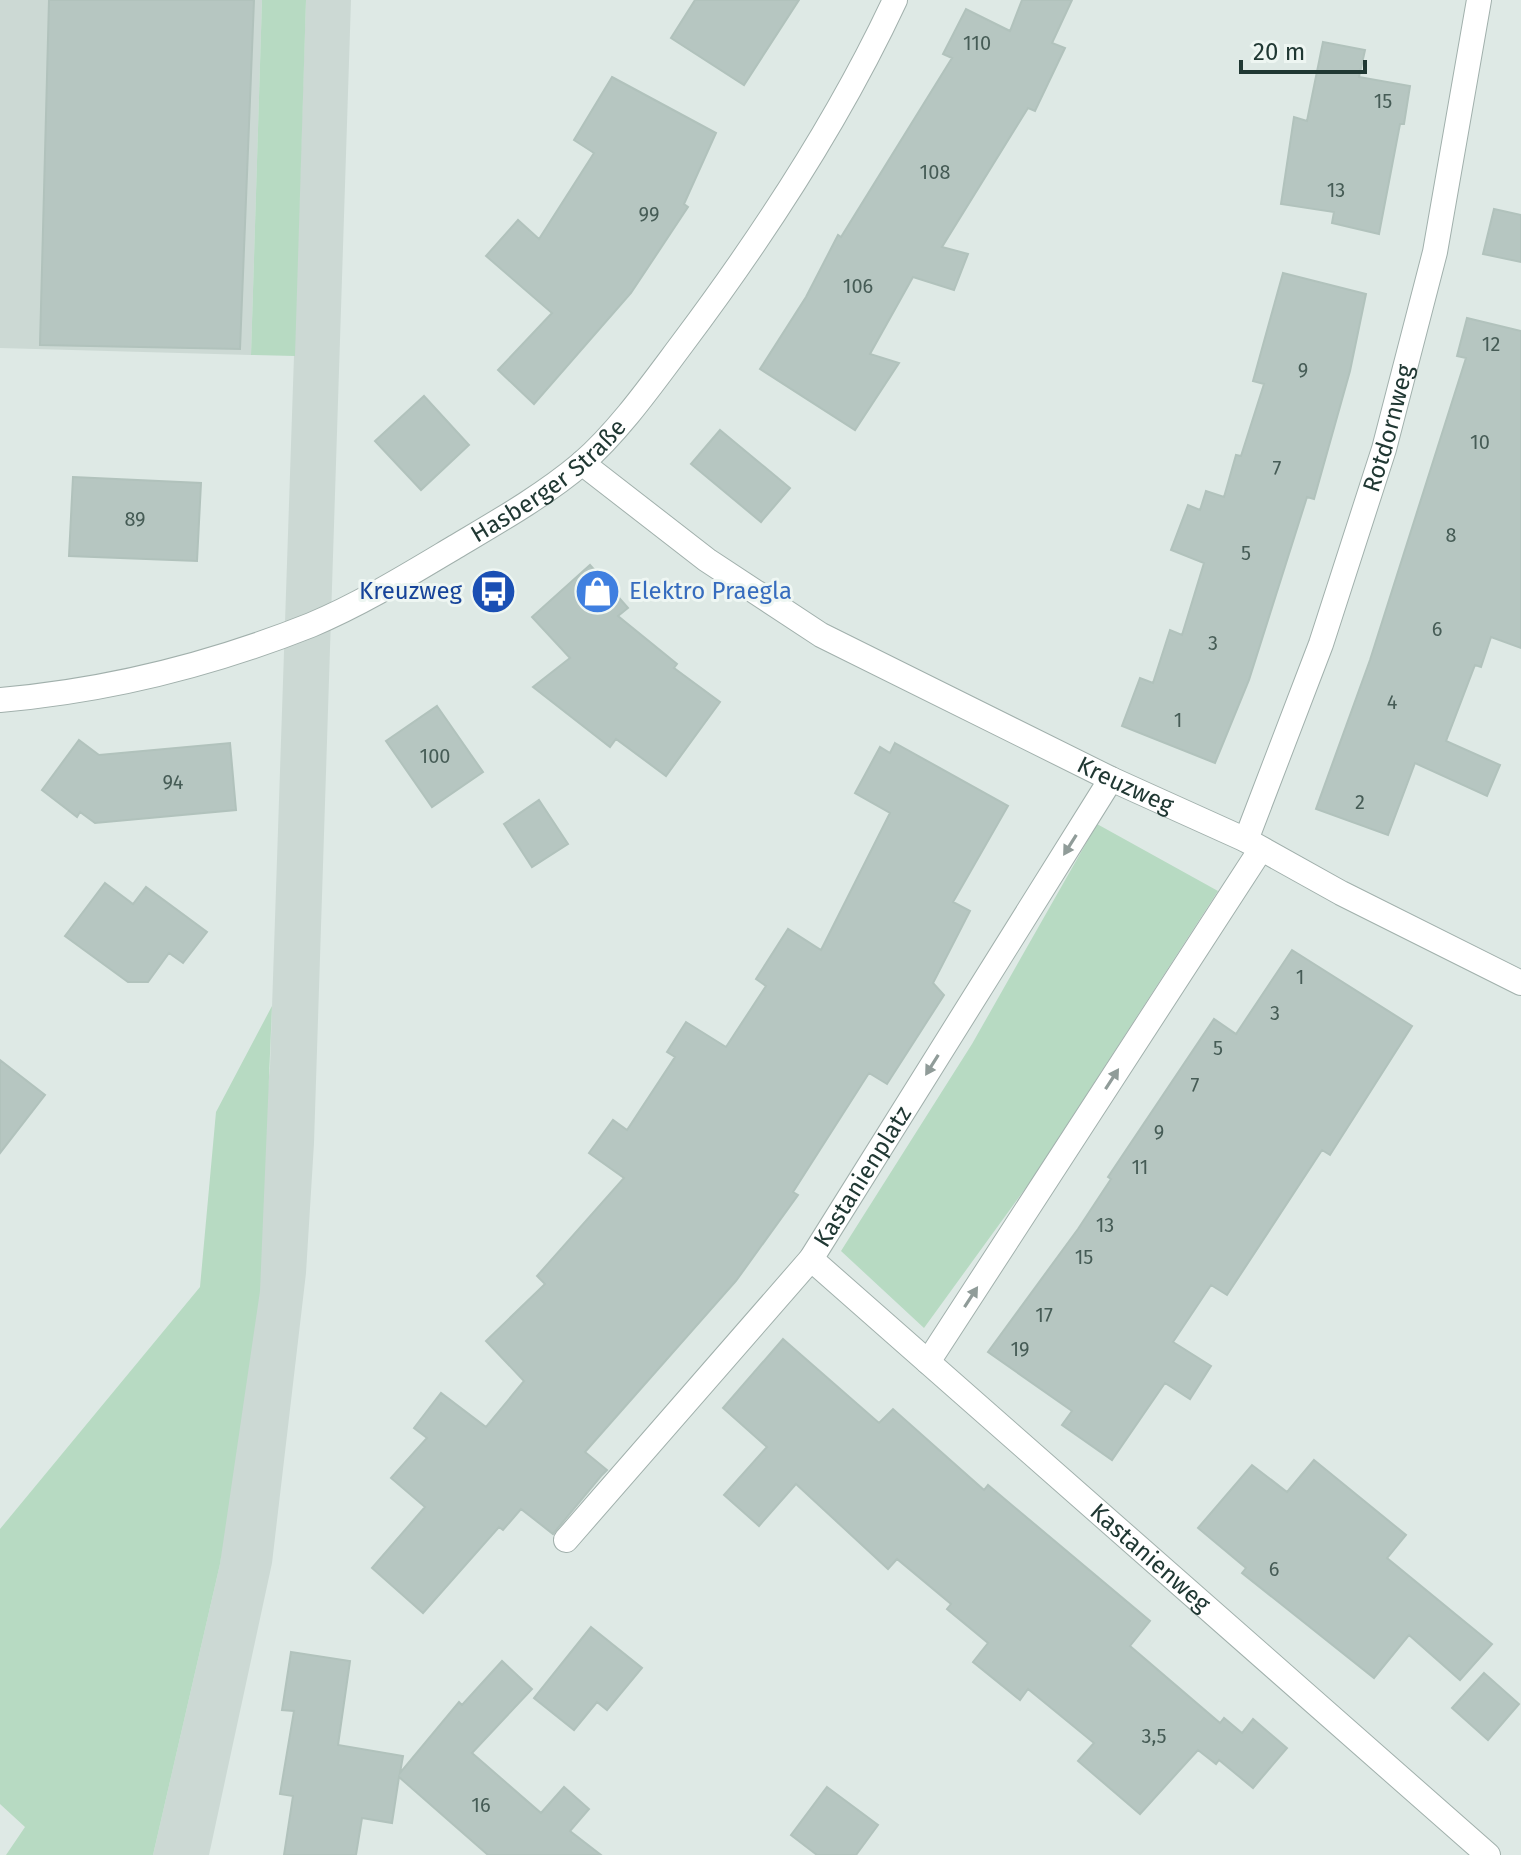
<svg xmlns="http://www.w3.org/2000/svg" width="1521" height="1855" viewBox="0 0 1521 1855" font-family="'Fira Sans',sans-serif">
<rect width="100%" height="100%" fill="#dee9e5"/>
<path fill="#ccd9d4" d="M 0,0 L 262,0 L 251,355 L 0,348 Z
M 306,0 L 351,0 L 314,1143 L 306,1273 L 272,1563 L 209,1855 L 153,1855 L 220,1564 L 270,1067 Z"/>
<path fill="#b7dac2" d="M 262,0 L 306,0 L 295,356 L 251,355 Z
M 1097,824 L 1218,891 L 1030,1182 L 924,1328 L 841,1251 L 972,1044 Z
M 272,1006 L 260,1291 L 220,1564 L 153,1855 L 6,1855 L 25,1827 L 0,1804 L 0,1529 L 200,1287 L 216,1112 Z"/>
<path fill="#b6c6c1" stroke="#b1c2bc" stroke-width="2" d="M 49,0 L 254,0 L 240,349 L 40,345 Z
M 695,0 L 799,0 L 744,85 L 671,38 Z
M 1022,0 L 1072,0 L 1052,43 L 1065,48 L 1035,111 L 1028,108 L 942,247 L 968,254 L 954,290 L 913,277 L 870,354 L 899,363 L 855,430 L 760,369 L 806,297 L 838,235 L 841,237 L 952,58 L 943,54 L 966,9 L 1010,31 Z
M 1323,42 L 1365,50 L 1359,77 L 1410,86 L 1404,124 L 1400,124 L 1379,234 L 1332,223 L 1334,212 L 1281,204 L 1294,117 L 1307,121 Z
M 612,77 L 716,133 L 684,204 L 688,207 L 631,293 L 534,404 L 498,370 L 552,313 L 486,256 L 518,220 L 539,239 L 594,153 L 574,140 Z
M 1494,209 L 1521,215 L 1521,262 L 1483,254 Z
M 1283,273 L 1366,294 L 1350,371 L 1314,499 L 1307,497 L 1249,680 L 1215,763 L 1122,726 L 1140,678 L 1153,683 L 1170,630 L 1182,635 L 1204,563 L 1171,550 L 1188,505 L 1200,510 L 1206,491 L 1224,497 L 1236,455 L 1241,456 L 1264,384 L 1253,381 Z
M 1467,318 L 1521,331 L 1521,648 L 1491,637 L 1481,667 L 1475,665 L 1446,741 L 1500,765 L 1487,796 L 1415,763 L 1388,835 L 1316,809 L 1370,660 L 1466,358 L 1457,356 Z
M 424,396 L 469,445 L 421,490 L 375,441 Z
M 720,430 L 790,488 L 761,522 L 691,464 Z
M 73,477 L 201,483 L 197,561 L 69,556 Z
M 590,565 L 628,608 L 618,616 L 677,664 L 674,668 L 720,702 L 666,776 L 616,739 L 610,747 L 533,687 L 570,658 L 532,617 Z
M 437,706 L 483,772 L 432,807 L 386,741 Z
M 79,740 L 99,755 L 230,743 L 236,810 L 95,823 L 80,812 L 77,817 L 42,790 Z
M 895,743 L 1008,806 L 953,902 L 970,911 L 933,983 L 944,995 L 887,1084 L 869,1073 L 793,1192 L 798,1195 L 736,1281 L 585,1452 L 607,1470 L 601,1476 L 553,1534 L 521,1509 L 503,1530 L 499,1527 L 423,1613 L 372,1568 L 425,1507 L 391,1478 L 427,1438 L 414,1428 L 441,1393 L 486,1427 L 524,1381 L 486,1341 L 545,1284 L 537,1276 L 624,1178 L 589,1153 L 613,1120 L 627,1130 L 675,1057 L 667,1052 L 686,1022 L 726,1047 L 766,986 L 756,979 L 788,929 L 821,950 L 890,813 L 855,793 L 880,747 L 890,753 Z
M 539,800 L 568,844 L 532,867 L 504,824 Z
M 105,883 L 133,904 L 146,887 L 207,932 L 183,963 L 169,953 L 148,982 L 128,982 L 65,936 Z
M 1292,950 L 1412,1026 L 1330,1155 L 1322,1150 L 1227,1295 L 1211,1285 L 1173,1342 L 1211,1366 L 1190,1399 L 1165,1383 L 1112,1460 L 1062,1425 L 1072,1411 L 988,1352 L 1078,1229 L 1111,1179 L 1108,1177 L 1214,1019 L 1236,1034 Z
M 0,1060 L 45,1095 L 0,1153 Z
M 783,1339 L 879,1423 L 893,1409 L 984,1490 L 988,1485 L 1150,1621 L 1130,1646 L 1220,1723 L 1224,1718 L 1242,1733 L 1253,1719 L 1287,1748 L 1253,1788 L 1219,1760 L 1216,1764 L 1198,1750 L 1140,1814 L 1078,1761 L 1094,1743 L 1028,1689 L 1020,1700 L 973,1662 L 988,1643 L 947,1609 L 951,1604 L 897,1559 L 888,1569 L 796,1484 L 759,1526 L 724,1495 L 767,1447 L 723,1408 Z
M 1314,1460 L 1406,1535 L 1387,1558 L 1492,1644 L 1460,1680 L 1409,1635 L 1374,1678 L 1242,1573 L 1246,1568 L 1198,1528 L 1252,1465 L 1287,1492 Z
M 591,1627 L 642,1668 L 607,1710 L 597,1702 L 574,1730 L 534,1698 Z
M 291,1652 L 350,1661 L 338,1745 L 403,1756 L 400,1773 L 459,1702 L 462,1705 L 502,1661 L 532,1689 L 472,1753 L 541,1813 L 564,1787 L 589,1809 L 570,1831 L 601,1855 L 488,1855 L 399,1777 L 392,1823 L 362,1818 L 356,1855 L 284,1855 L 293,1796 L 280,1794 L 294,1711 L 282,1710 Z
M 1484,1673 L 1519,1704 L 1488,1740 L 1452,1708 Z
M 827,1787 L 878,1825 L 856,1855 L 817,1855 L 791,1835 Z"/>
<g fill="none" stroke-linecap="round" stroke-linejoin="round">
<defs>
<g id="minor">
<path id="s1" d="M 582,463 L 707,560 L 821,635 L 1111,779 L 1246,840 L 1341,893 L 1521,983"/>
<path id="s2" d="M 0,700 C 105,691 213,664 311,625 C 361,604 408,575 455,547 C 497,522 543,496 581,464 C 619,431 652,384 682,344 C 763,236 838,122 895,0"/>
<path id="s3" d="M 1246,840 L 1321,644 L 1384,449 L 1435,252 L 1479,0"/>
<path id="s4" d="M 811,1259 L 1488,1855"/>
<path d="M 928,1362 L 1261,849"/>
<path id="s5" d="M 566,1540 L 811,1259 L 1111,779"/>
</g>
</defs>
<use href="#minor" stroke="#a1b0ac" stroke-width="26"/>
<use href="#minor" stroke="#fff" stroke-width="24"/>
</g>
<defs><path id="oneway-solid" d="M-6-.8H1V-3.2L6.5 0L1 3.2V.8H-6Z" transform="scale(2)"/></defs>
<g fill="#909c99">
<use href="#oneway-solid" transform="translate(1070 845) rotate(122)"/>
<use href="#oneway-solid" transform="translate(932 1065) rotate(122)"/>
<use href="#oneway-solid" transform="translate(1112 1079) rotate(-57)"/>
<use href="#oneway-solid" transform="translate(971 1297) rotate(-57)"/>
</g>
<defs>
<symbol id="bus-disc" viewBox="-11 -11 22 22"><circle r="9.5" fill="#1a4fb4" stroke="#eef6f2"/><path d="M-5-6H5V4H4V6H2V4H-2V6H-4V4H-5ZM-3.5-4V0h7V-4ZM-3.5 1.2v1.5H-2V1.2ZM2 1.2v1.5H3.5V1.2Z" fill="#fff"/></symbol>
<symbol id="shop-disc" viewBox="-11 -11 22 22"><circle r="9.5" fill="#3f7fe0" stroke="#eef6f2"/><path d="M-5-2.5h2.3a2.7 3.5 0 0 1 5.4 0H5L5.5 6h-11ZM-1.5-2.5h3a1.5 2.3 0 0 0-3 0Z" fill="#fff"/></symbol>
</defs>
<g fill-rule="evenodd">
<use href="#bus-disc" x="468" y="566" width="51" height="51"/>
<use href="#shop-disc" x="572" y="566" width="51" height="51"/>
</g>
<g text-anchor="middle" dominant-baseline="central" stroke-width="6" stroke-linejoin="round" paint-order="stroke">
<g font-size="20" fill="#465c56">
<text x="977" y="43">110</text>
<text x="1383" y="101">15</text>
<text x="935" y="172">108</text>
<text x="1336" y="190">13</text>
<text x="649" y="214">99</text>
<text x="858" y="286">106</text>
<text x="1491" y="344">12</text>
<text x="1303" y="370">9</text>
<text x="1480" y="442">10</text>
<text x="1277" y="468">7</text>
<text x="135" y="519">89</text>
<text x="1451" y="535">8</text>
<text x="1246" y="553">5</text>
<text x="1437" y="629">6</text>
<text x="1213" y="643">3</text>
<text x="1392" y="702">4</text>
<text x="1178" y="720">1</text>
<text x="435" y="756">100</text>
<text x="173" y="782">94</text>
<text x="1360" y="802">2</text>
<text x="1300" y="977">1</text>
<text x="1275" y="1013">3</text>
<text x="1218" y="1048">5</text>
<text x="1195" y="1085">7</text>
<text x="1159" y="1132">9</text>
<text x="1140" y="1167">11</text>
<text x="1105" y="1225">13</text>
<text x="1084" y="1257">15</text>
<text x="1044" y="1315">17</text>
<text x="1020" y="1349">19</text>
<text x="1274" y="1569">6</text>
<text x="1154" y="1736">3,5</text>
<text x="481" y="1805">16</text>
</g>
<g font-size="24" fill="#203833" stroke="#eef6f2">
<text stroke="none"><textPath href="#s3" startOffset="436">Rotdornweg</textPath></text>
<text stroke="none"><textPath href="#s2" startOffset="600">Hasberger Straße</textPath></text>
<text stroke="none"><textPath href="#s1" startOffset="634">Kreuzweg</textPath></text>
<text stroke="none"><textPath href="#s5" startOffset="470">Kastanienplatz</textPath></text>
<text stroke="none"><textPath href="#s4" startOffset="452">Kastanienweg</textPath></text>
</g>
<g font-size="24" fill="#164399" stroke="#eef6f2" text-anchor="end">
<text x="462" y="591">Kreuzweg</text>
</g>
<g font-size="24" fill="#366cbe" stroke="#eef6f2" text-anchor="start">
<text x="629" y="591">Elektro Praegla</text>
</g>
</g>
<path d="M1241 60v12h124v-12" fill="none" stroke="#203833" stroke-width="4"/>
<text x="1253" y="60" font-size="24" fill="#203833" stroke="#eef6f2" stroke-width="6" paint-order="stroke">20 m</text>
</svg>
